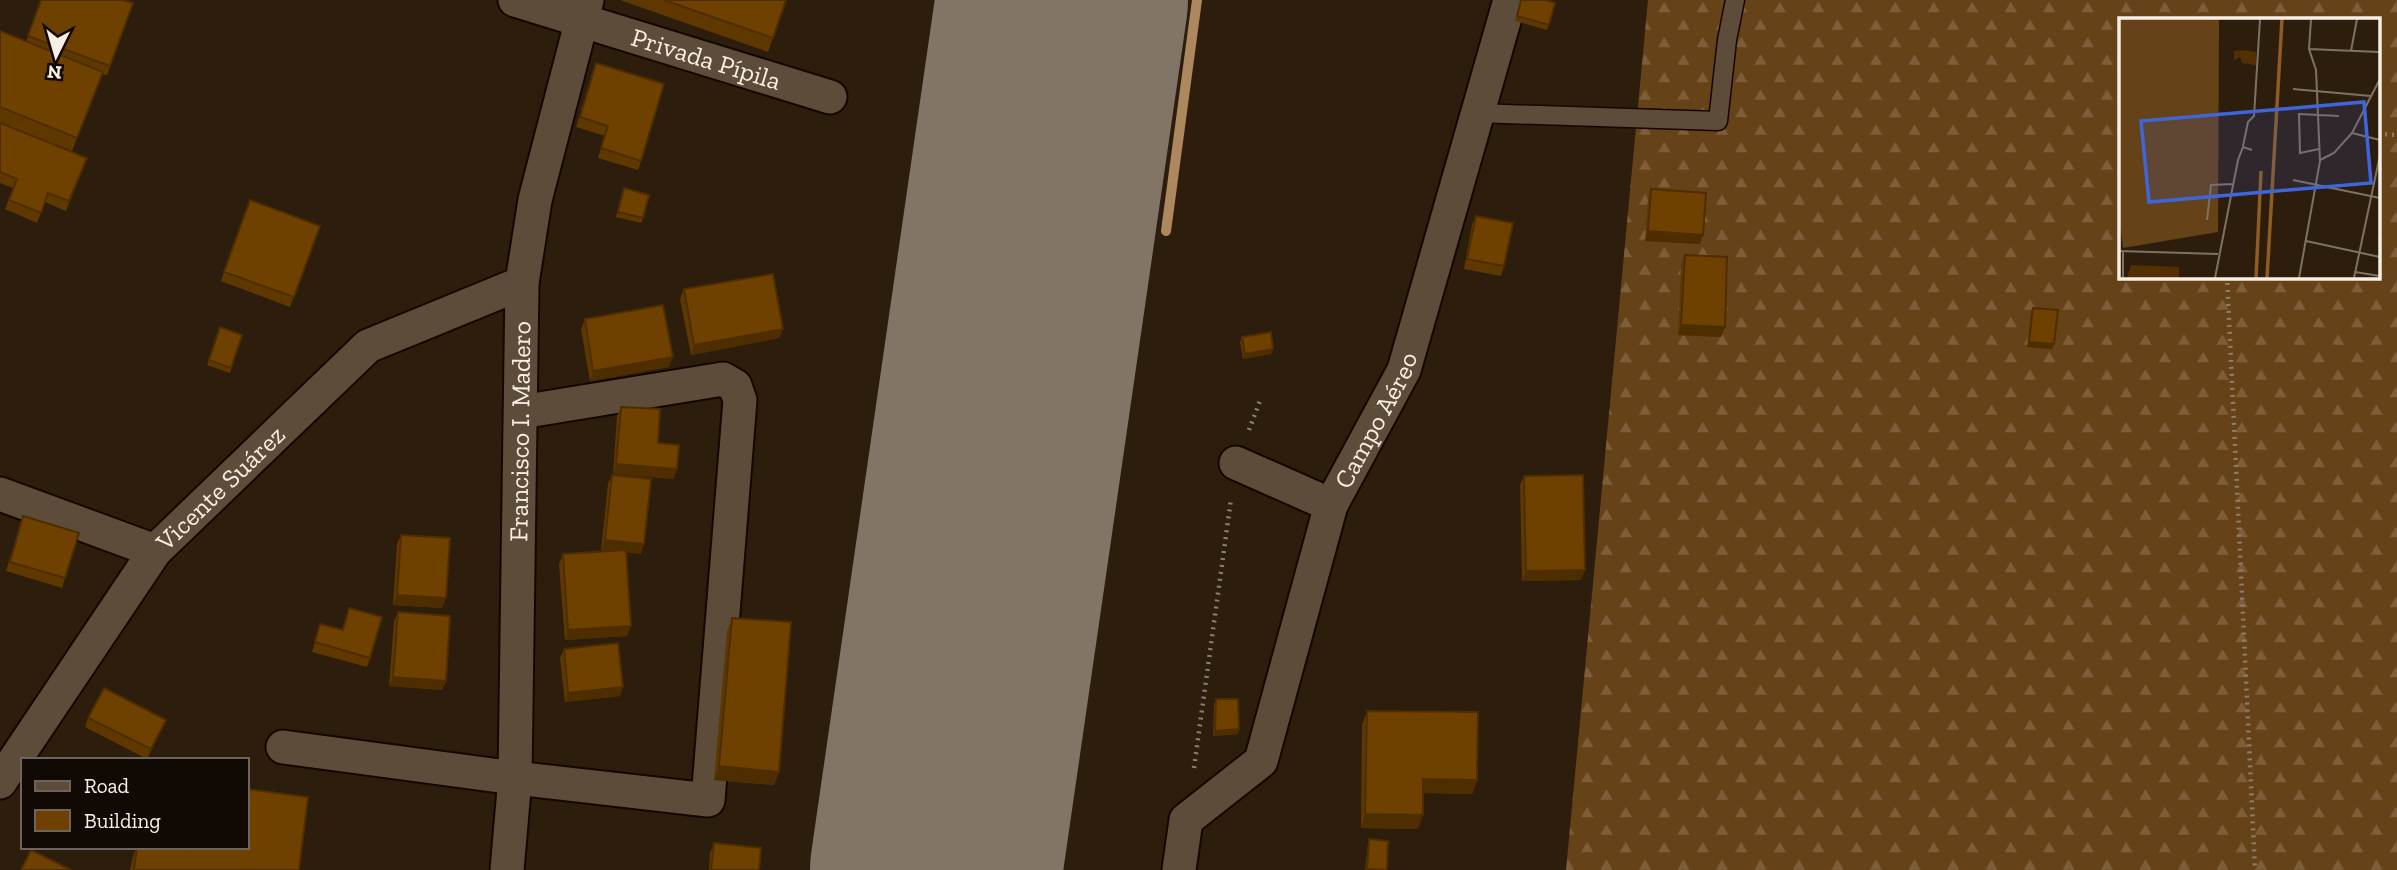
<svg xmlns="http://www.w3.org/2000/svg" width="2397" height="870" viewBox="0 0 2397 870" font-family="'Zilla Slab',serif">
<defs>
<pattern id="forest-firs" width="22" height="20" patternUnits="userSpaceOnUse" patternTransform="scale(1.75)"><rect width="22" height="20" fill="#664218"/><path d="M5 1l3.5 6h-7zM16 11l3.5 6h-7z" fill="#7d5e39"/></pattern>
</defs>
<rect width="100%" height="100%" fill="#2d1d0d"/>
<path fill="url(#forest-firs)" fill-rule="evenodd" d="M 1648,0 L 2397,0 L 2397,870 L 1566,870 ZM 2120,19 L 2378,19 L 2378,276 L 2120,276 Z"/>
<g fill="none" stroke-linecap="round" stroke-linejoin="round">
<path stroke="#ad885e" stroke-width="10" d="M 1166,231 L 1197,0"/>
<path stroke="#827467" stroke-width="252" d="M 936,870 L 1062,0"/>
<defs>
<path id="lane" d="M 1476,113 L 1718,121 L 1727,40 L 1735,0"/>
<g id="street">
<path id="s1" d="M 515,0 L 830,97"/>
<path id="s2" d="M 1236,463 L 1331,505 L 1404,370 L 1510,0"/>
<path d="M 0,494 L 155,551"/>
<path d="M 283,747 L 515,778 L 708,800 L 740,400 L 735,386 L 723,379 L 521,412"/>
<path id="s3" d="M 0,782 L 155,551 L 368,346 L 522,283"/>
<path id="s4" d="M 507,870 L 515,778 L 522,283 L 535,200 L 587,0"/>
<path d="M 1179,870 L 1186,820 L 1261,761 L 1331,505"/>
</g>
</defs>
<use href="#lane" stroke="#150700" stroke-width="21"/>
<use href="#street" stroke="#150700" stroke-width="37"/>
<path stroke="#8b7e70" stroke-width="4.5" stroke-dasharray="2 5" stroke-linecap="butt" d="M 2378,134 L 2397,135
M 2227,276 L 2255,870
M 1249,430 L 1261,398
M 1194,768 L 1231,499"/>
<use href="#lane" stroke="#5d4c3a" stroke-width="18"/>
<use href="#street" stroke="#5d4c3a" stroke-width="33"/>
</g>
<path fill="#5f3800" d="M 41,0 L 133,3 L 107,75 L 102,74 L 72,151 L 0,123 L 0,31 L 26,42 Z
M 620,0 L 786,0 L 768,52 Z
M 1521,0 L 1555,3 L 1547,30 L 1515,21 Z
M 596,63 L 641,161 L 638,170 L 598,158 L 605,136 L 576,127 Z
M 0,123 L 87,158 L 66,211 L 45,202 L 37,223 L 5,209 L 13,188 L 0,183 Z
M 1651,189 L 1700,244 L 1645,241 L 1648,199 Z
M 622,193 L 643,218 L 641,223 L 616,217 Z
M 1476,216 L 1504,266 L 1501,276 L 1464,269 L 1472,225 Z
M 320,226 L 290,307 L 221,281 L 224,272 Z
M 1685,255 L 1725,327 L 1721,337 L 1678,335 L 1681,265 Z
M 684,289 L 783,329 L 779,338 L 691,355 L 680,299 Z
M 2033,308 L 2052,349 L 2027,347 L 2031,313 Z
M 585,319 L 669,367 L 590,381 L 581,329 Z
M 220,327 L 242,335 L 230,373 L 207,365 Z
M 1242,337 L 1273,349 L 1271,354 L 1243,359 L 1240,342 Z
M 621,407 L 677,469 L 673,479 L 613,474 L 617,416 Z
M 612,475 L 641,554 L 626,552 L 627,636 L 565,640 L 559,564 L 563,554 L 612,551 L 601,550 L 608,484 Z
M 1524,476 L 1581,580 L 1522,581 L 1520,485 Z
M 23,516 L 65,578 L 62,588 L 6,571 Z
M 401,535 L 442,608 L 393,605 L 397,544 Z
M 349,608 L 370,658 L 367,667 L 312,652 L 320,624 L 342,630 Z
M 398,612 L 446,681 L 442,690 L 389,686 L 394,621 Z
M 732,618 L 779,772 L 774,785 L 714,780 L 727,631 Z
M 564,649 L 620,696 L 565,702 L 560,658 Z
M 1216,699 L 1238,734 L 1213,736 L 1214,704 Z
M 1367,711 L 1477,780 L 1472,794 L 1423,793 L 1418,829 L 1361,828 L 1362,725 Z
M 88,718 L 166,720 L 162,729 L 147,759 L 85,727 Z
M 1369,839 L 1387,870 L 1365,870 L 1368,844 Z
M 714,843 L 759,870 L 709,870 L 710,853 Z
M 136,847 L 171,847 L 181,848 L 181,847 L 247,847 L 299,870 L 130,870 L 132,860 Z"/>
<path fill="#4e2e00" d="M 1648,231 L 1703,235 L 1700,244 L 1645,241 Z
M 1681,325 L 1725,327 L 1721,337 L 1678,335 Z
M 783,329 L 779,338 L 691,355 L 694,345 Z
M 2029,342 L 2054,344 L 2052,349 L 2027,347 Z
M 1273,349 L 1271,354 L 1243,359 L 1245,354 Z
M 673,357 L 669,367 L 590,381 L 593,371 Z
M 616,464 L 677,469 L 673,479 L 613,474 Z
M 605,540 L 644,544 L 641,554 L 601,550 Z
M 1585,570 L 1581,580 L 1522,581 L 1526,571 Z
M 397,595 L 446,598 L 442,608 L 393,605 Z
M 631,626 L 627,636 L 565,640 L 568,630 Z
M 393,677 L 446,681 L 442,690 L 389,686 Z
M 623,687 L 620,696 L 565,702 L 568,693 Z
M 166,720 L 162,729 L 147,759 L 151,749 Z
M 1239,729 L 1238,734 L 1213,736 L 1215,731 Z
M 719,766 L 779,772 L 774,785 L 714,780 Z
M 1423,779 L 1477,780 L 1472,794 L 1418,793 Z
M 1365,814 L 1423,815 L 1418,829 L 1361,828 Z"/>
<path fill="#6f4100" stroke="#4e2e00" stroke-width="2" d="M 41,0 L 123,0 L 133,3 L 110,66 L 28,36 Z
M 664,0 L 786,0 L 773,38 Z
M 1521,0 L 1546,0 L 1555,3 L 1549,25 L 1517,16 Z
M 0,31 L 103,72 L 77,138 L 0,107 Z
M 596,63 L 664,84 L 641,161 L 601,148 L 608,126 L 580,117 Z
M 0,123 L 87,158 L 69,201 L 48,193 L 41,213 L 9,200 L 17,179 L 0,172 Z
M 624,188 L 649,195 L 643,218 L 618,212 Z
M 1651,189 L 1706,193 L 1703,235 L 1648,231 Z
M 250,200 L 320,226 L 294,297 L 224,272 Z
M 1476,216 L 1513,223 L 1504,266 L 1467,259 Z
M 1685,255 L 1727,257 L 1725,327 L 1681,325 Z
M 773,274 L 783,329 L 694,345 L 684,289 Z
M 663,305 L 673,357 L 593,371 L 585,319 Z
M 2033,308 L 2058,310 L 2054,344 L 2029,342 Z
M 220,327 L 242,335 L 231,368 L 209,360 Z
M 1271,332 L 1273,349 L 1245,354 L 1242,337 Z
M 621,407 L 660,409 L 658,443 L 679,445 L 677,469 L 616,464 Z
M 612,475 L 651,479 L 644,544 L 605,540 Z
M 1583,475 L 1585,570 L 1526,571 L 1524,476 Z
M 23,516 L 79,533 L 65,578 L 10,562 Z
M 401,535 L 450,538 L 446,598 L 397,595 Z
M 626,550 L 631,626 L 568,630 L 563,554 Z
M 349,608 L 382,617 L 370,658 L 315,642 L 320,624 L 343,630 Z
M 398,612 L 450,616 L 446,681 L 393,677 Z
M 732,618 L 791,622 L 779,772 L 719,766 Z
M 618,643 L 623,687 L 568,693 L 564,649 Z
M 104,688 L 166,720 L 151,749 L 88,718 Z
M 1216,699 L 1238,699 L 1239,729 L 1215,731 Z
M 1367,711 L 1478,712 L 1477,780 L 1423,779 L 1423,815 L 1365,814 Z
M 247,789 L 308,797 L 299,870 L 134,870 L 137,847 L 171,847 L 185,849 L 185,847 L 247,847 Z
M 1369,839 L 1388,841 L 1387,870 L 1367,869 Z
M 714,843 L 761,848 L 759,870 L 711,870 Z
M 31,850 L 71,870 L 21,870 Z"/>
<g text-anchor="middle" dominant-baseline="central" stroke-width="7" stroke-linejoin="round" paint-order="stroke">
<g font-size="26" fill="#f9eee3" stroke="#100904">
<text stroke="none"><textPath href="#s1" startOffset="200">Privada Pípila</textPath></text>
<text stroke="none"><textPath href="#s2" startOffset="200">Campo Aéreo</textPath></text>
<text stroke="none"><textPath href="#s4" startOffset="439">Francisco I. Madero</textPath></text>
<text stroke="none"><textPath href="#s3" startOffset="369">Vicente Suárez</textPath></text>
</g>
</g>
<g transform="translate(2119 18)">
<rect width="261" height="261" fill="#2d1d0d"/>
<path d="M 126,32 L 137,34 L 137,47 L 123,45 L 121,39 L 115,42 L 115,33 ZM 12,247 L 60,249 L 60,260 L 8,260 Z" fill="#533001"/>
<path d="M 0,1 L 100,1 L 99,214 L 4,230 L 0,197 Z" fill="#664218"/>
<path fill="none" stroke="#8d5d25" stroke-width="3.5" d="M 137,260 L 142,153M 148,260 L 163,1"/>
<path fill="none" stroke="#7f7163" stroke-width="2" d="M 190,31 L 260,34M 232,33 L 238,1M 174,71 L 252,78M 233,115 L 261,122M 124,128 L 129,104 L 135,98 L 141,1M 200,131 L 181,135 L 180,96 L 220,98M 201,142 L 215,135 L 233,115 L 261,61M 174,162 L 261,180M 88,202 L 92,167 L 114,166M 187,223 L 261,239M 0,233 L 99,236M 4,233 L 4,260M 236,254 L 261,258M 96,260 L 119,142 L 124,129 L 133,132M 180,260 L 201,143 L 197,52 L 190,31 L 192,1M 235,260 L 261,137"/>
<path fill="#3e66da" fill-opacity="0.15" stroke="#3e66da" stroke-width="3.5" d="M 245,84 L 252,165 L 30,184 L 22,103 Z"/>
<rect width="261" height="261" fill="none" stroke="#f9eee3" stroke-width="3.5"/>
</g>
<rect x="21" y="758" width="228" height="91" fill="#100904" stroke="#6d655d" stroke-width="2"/>
<rect x="35" y="781" width="35" height="10" fill="#5d4c3a" stroke="#6d655d" stroke-width="2"/>
<text x="84" y="793" font-size="21" fill="#f9eee3">Road</text>
<rect x="35" y="810" width="35" height="21" fill="#6f4100" stroke="#6d655d" stroke-width="2"/>
<text x="84" y="828" font-size="21" fill="#f9eee3">Building</text>
<g transform="translate(56 56) rotate(185)" stroke="#100904" stroke-width="5" paint-order="stroke">
<path d="M0-5L12 26L0 18L-12 26Z" fill="#f9eee3"/>
<text y="-10" font-size="19" font-weight="bold" text-anchor="middle" fill="#f9eee3">N</text>
</g>
</svg>
